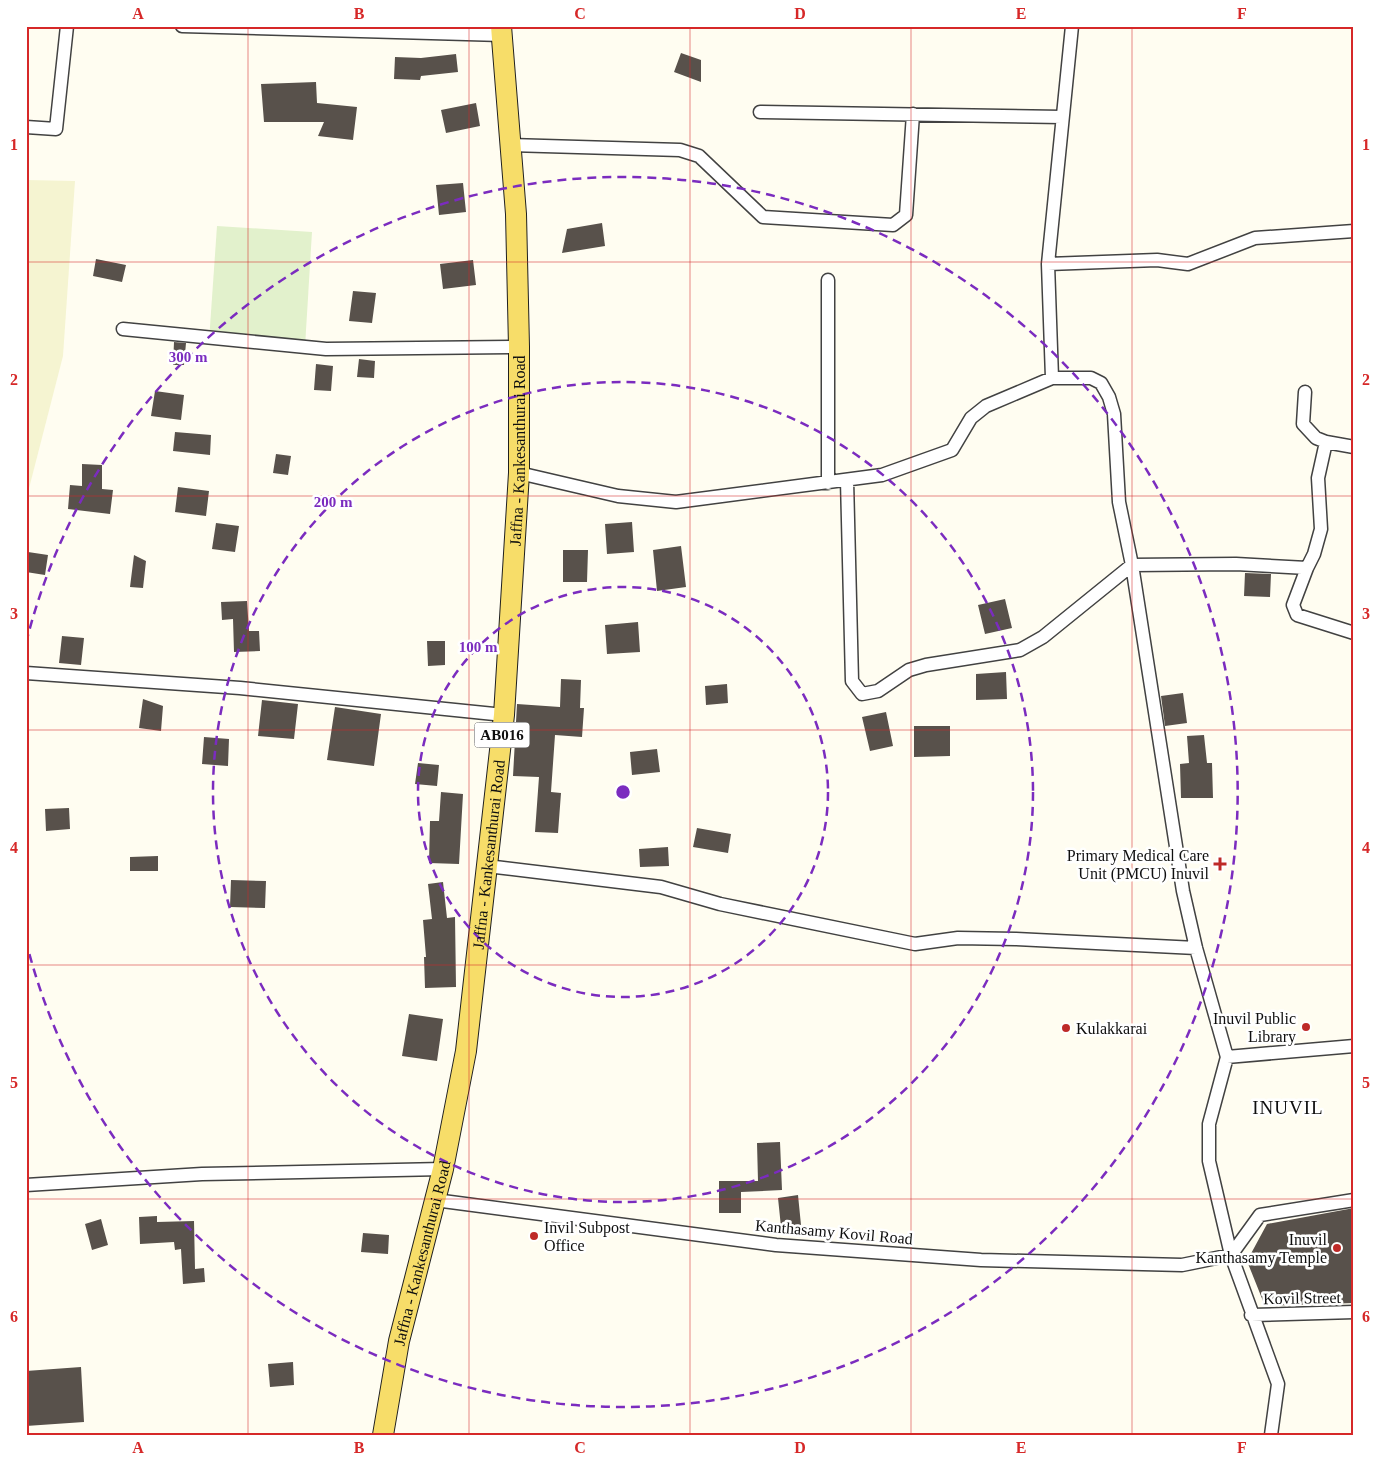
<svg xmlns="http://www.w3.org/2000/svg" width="1380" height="1461" viewBox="0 0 1380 1461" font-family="Georgia,serif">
<rect width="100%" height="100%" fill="#fffdf1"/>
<path fill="#f5f4d1" d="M 26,180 L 75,181 L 63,356 L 26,500 Z"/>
<path fill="#e2f1cc" d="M 217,226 L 312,232 L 305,347 L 209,341 Z"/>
<path fill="#58514b" d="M 681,53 L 701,60 L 701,82 L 674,72 Z
M 456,54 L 458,72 L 421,76 L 420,80 L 394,79 L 395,57 L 421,58 Z
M 316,82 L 317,103 L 357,107 L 353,140 L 318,136 L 324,122 L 264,122 L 261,84 Z
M 476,103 L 480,126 L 446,133 L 441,110 Z
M 463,183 L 466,212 L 439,215 L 436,185 Z
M 602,223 L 605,246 L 562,253 L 567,229 Z
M 96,259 L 126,265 L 122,282 L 93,276 Z
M 473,260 L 476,285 L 443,289 L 440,264 Z
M 353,291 L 376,293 L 372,323 L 349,321 Z
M 174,342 L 186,343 L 184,365 L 173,365 Z
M 359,359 L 375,361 L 374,378 L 357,377 Z
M 316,364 L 333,366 L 331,391 L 314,390 Z
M 155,391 L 184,395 L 181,420 L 151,416 Z
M 175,432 L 211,435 L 210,455 L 173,451 Z
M 276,454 L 291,456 L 288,475 L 273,473 Z
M 82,464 L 102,465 L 102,489 L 113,490 L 110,514 L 68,509 L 70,485 L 82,486 Z
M 178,487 L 209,491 L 206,516 L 175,512 Z
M 632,522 L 634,552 L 607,554 L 605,524 Z
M 216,523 L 239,526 L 235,552 L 212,549 Z
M 681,546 L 686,587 L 657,591 L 653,550 Z
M 563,550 L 588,550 L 587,582 L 563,582 Z
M 28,552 L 48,555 L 45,575 L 26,572 Z
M 134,555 L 146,561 L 143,588 L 130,587 Z
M 1245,573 L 1271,574 L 1270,597 L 1244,596 Z
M 1005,599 L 1012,628 L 985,634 L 978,605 Z
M 247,601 L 249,631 L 259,631 L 260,651 L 234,652 L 233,619 L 222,620 L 221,602 Z
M 638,622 L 640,652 L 607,654 L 605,625 Z
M 62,636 L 84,638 L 81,665 L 59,663 Z
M 427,641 L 445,641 L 445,665 L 428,666 Z
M 1006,672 L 1007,699 L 976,700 L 976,674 Z
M 561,679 L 581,680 L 580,708 L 584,708 L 582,737 L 555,735 L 551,792 L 561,793 L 558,833 L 535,832 L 539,777 L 513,776 L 517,704 L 560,707 Z
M 727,684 L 728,703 L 706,705 L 705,686 Z
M 1183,693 L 1187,723 L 1165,726 L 1161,696 Z
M 143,699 L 163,706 L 161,731 L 139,728 Z
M 262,700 L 298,704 L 294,739 L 258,736 Z
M 335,707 L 381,714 L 374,766 L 327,760 Z
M 886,712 L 893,746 L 870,751 L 862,717 Z
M 914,726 L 950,726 L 950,756 L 914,757 Z
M 1204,735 L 1207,763 L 1212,763 L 1213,798 L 1181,798 L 1180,764 L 1189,763 L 1187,736 Z
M 204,737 L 229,739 L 228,766 L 202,764 Z
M 657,749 L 660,772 L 632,775 L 630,752 Z
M 418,763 L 439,765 L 437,786 L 415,784 Z
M 441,792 L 463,794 L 459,864 L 429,863 L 430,821 L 439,821 Z
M 69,808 L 70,829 L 46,831 L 45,809 Z
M 697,828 L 731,834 L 728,853 L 693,847 Z
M 668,847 L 669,866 L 640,867 L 639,849 Z
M 158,856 L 158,871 L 130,871 L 130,857 Z
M 231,880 L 266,881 L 265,908 L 230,907 Z
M 443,882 L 447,918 L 455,917 L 456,987 L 425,988 L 424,957 L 426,957 L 423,920 L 432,919 L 428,884 Z
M 409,1014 L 443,1019 L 437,1061 L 402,1056 Z
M 780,1142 L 782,1190 L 741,1192 L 741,1213 L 719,1213 L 719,1181 L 758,1181 L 757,1143 Z
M 798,1195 L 801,1225 L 781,1227 L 778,1198 Z
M 1354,1208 L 1354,1303 L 1265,1306 L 1247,1261 L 1267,1224 Z
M 157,1216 L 157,1222 L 194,1221 L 195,1269 L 204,1268 L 205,1282 L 183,1284 L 181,1249 L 175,1250 L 174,1242 L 140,1244 L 139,1217 Z
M 101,1219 L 108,1245 L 92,1250 L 85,1224 Z
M 363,1233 L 389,1235 L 388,1254 L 361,1252 Z
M 293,1362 L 294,1385 L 270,1387 L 268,1364 Z
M 81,1367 L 84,1422 L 26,1426 L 26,1371 Z"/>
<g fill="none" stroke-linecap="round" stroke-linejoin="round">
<defs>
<path id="minor" d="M 182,26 L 502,35
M 1072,26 L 1048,264 L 1052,378 L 1091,378 L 1101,383 L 1109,397 L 1114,414 L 1119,502 L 1132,565 L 1183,891 L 1196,948 L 1227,1057 L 1209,1124 L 1209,1161 L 1231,1255 L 1278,1384 L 1271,1435
M 760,112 L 1062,117
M 26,127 L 56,129 L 67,26
M 510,145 L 680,150 L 699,156 L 763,217 L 893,225 L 906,215 L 913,114
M 1048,264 L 1157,260 L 1188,264 L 1255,238 L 1354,231
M 828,280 L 828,483
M 123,329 L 326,349 L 519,347
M 1305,392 L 1303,424 L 1316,438 L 1326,442
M 519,473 L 618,496 L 676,502 L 882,475 L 952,450 L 971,418 L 986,406 L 1052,378
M 847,480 L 852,681 L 862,694 L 878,691 L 909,670 L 926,665 L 1020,650 L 1043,637 L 1132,565 L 1236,564 L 1307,568 L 1293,605 L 1297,615 L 1354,633
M 1307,568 L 1314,554 L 1321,529 L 1318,478 L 1326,442 L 1354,447
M 26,673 L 240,688 L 504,715
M 487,866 L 661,887 L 720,904 L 915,944 L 958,938 L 1016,939 L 1196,948
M 1227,1057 L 1354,1046
M 26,1185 L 202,1174 L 443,1169
M 435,1200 L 776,1245 L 981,1260 L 1182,1265 L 1231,1255 L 1260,1215 L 1354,1200
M 1251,1315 L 1354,1312"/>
<g id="primary">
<path id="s1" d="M 383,1435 L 399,1341 L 443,1169 L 466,1051 L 504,715 L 519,473 L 519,347 L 516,214 L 501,26"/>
</g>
</defs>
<use href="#minor" stroke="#424242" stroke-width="15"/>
<use href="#primary" stroke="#202020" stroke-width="22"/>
<use href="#minor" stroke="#fff" stroke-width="12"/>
<use href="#primary" stroke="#f7dd69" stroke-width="20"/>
</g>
<path fill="none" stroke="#d62828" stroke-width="1" stroke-opacity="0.55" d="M 248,26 L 248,1435M 469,26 L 469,1435M 690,26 L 690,1435M 911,26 L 911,1435M 1132,26 L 1132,1435M 26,262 L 1354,262M 26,496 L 1354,496M 26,730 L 1354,730M 26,965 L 1354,965M 26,1199 L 1354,1199"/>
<g fill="none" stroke="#7b2cbf" stroke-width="2.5" stroke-dasharray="9 6">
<circle cx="623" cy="792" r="205"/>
<circle cx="623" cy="792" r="410"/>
<path d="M26 643A615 615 0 1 1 26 941"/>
</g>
<g fill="#be2a28" stroke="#fff" stroke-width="2">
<path d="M1217.5 856.5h5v5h5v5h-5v5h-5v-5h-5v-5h5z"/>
<circle cx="1306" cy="1027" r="5"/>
<circle cx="1066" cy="1028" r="5"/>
<circle cx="534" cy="1236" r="5"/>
<circle cx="1337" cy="1248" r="5"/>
</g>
<g text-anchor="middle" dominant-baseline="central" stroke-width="5" stroke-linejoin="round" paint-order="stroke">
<rect fill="#fff" stroke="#575757" stroke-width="1" x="474.5" y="722.5" width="55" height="25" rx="4"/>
<g font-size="15" font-weight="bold" fill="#0f0f0f">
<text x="502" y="735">AB016</text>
</g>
<g font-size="16" fill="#0f0f0f" stroke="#fff">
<text stroke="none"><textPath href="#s1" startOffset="996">Jaffna - Kankesanthurai Road</textPath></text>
<text stroke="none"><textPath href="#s1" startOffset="591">Jaffna - Kankesanthurai Road</textPath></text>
<text transform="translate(834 1232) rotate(5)">Kanthasamy Kovil Road</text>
<text stroke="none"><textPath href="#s1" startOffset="186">Jaffna - Kankesanthurai Road</textPath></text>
<text transform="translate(1302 1298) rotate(-1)">Kovil Street</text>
</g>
<g font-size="16" fill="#0f0f0f" stroke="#fff" text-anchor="end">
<text x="1209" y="855">Primary Medical Care<tspan x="1209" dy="18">Unit (PMCU) Inuvil</tspan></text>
<text x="1296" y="1018">Inuvil Public<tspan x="1296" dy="18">Library</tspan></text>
<text x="1076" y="1028" text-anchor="start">Kulakkarai</text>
<text x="544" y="1227" text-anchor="start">Invil Subpost<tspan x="544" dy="18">Office</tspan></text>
<text x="1327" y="1239">Inuvil<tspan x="1327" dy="18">Kanthasamy Temple</tspan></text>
</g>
<g font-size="19" letter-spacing="1" fill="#0f0f0f" stroke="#fff">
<text x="1288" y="1107">INUVIL</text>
</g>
</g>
<circle cx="623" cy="792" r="8" fill="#7b2cbf" stroke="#fff" stroke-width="2.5"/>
<g font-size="15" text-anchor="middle" font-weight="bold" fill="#7b2cbf" stroke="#fff" stroke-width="5" stroke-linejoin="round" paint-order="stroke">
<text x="188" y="362">300 m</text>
<text x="333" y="507">200 m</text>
<text x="478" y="652">100 m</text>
</g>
<rect width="1380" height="1461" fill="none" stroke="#ffffff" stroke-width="55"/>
<rect x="28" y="28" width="1324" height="1406" fill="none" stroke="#d62828" stroke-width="2"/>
<g font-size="16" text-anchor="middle" font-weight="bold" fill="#d62828">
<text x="138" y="19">A</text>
<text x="359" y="19">B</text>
<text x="580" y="19">C</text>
<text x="800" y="19">D</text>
<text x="1021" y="19">E</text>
<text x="1242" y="19">F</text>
<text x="14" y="150">1</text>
<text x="1366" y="150">1</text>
<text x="14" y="385">2</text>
<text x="1366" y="385">2</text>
<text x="14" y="619">3</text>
<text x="1366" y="619">3</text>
<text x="14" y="853">4</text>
<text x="1366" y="853">4</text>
<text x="14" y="1088">5</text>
<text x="1366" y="1088">5</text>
<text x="14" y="1322">6</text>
<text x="1366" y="1322">6</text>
<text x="138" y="1453">A</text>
<text x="359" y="1453">B</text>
<text x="580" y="1453">C</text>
<text x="800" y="1453">D</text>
<text x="1021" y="1453">E</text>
<text x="1242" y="1453">F</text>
</g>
</svg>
